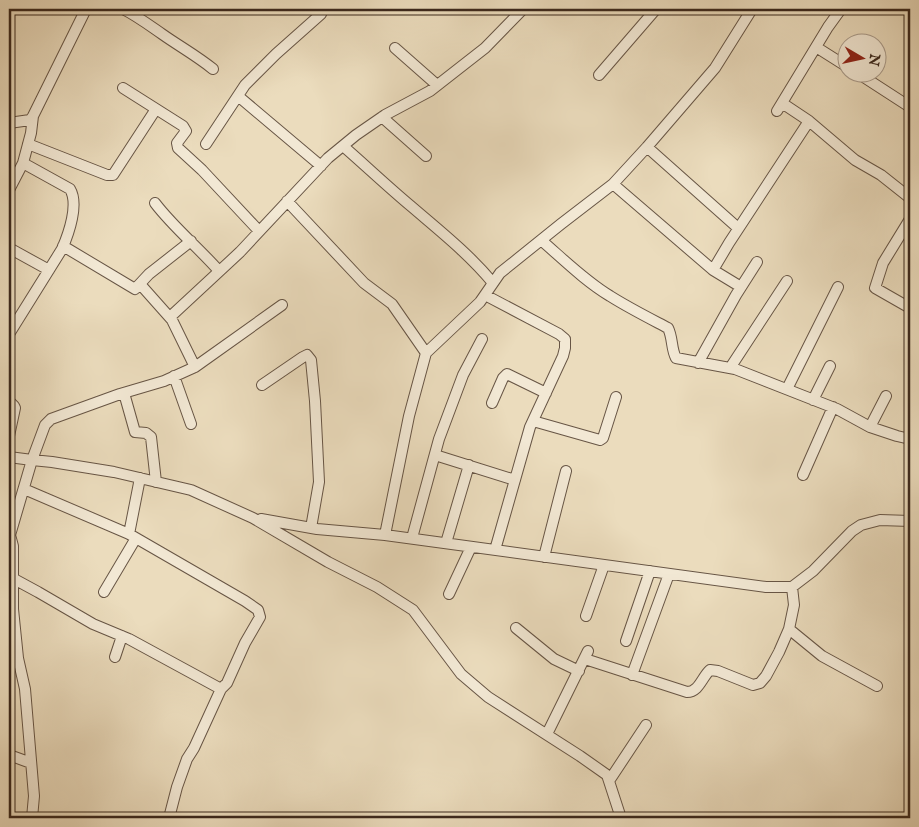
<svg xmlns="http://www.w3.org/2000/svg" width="919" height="827" viewBox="0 0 919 827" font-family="'IM FELL English',serif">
<rect width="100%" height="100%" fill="#ebdcbd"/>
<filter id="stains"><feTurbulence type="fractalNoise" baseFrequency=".004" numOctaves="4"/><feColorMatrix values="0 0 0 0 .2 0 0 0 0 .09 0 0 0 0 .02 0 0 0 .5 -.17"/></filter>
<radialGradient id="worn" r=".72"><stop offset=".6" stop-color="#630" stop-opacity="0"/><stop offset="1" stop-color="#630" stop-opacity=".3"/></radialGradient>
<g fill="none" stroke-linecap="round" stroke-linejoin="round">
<defs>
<path id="minor" d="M 123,9 C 137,16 149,25 162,34 C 179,46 197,56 213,69
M 909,9 L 910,10
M 816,47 L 846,66
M 395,48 L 437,85
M 856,72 L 910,107
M 599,75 L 656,9
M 123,88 L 183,126 L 186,131 L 177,143 L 178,148 L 202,170 L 259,231
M 238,96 L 321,166
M 782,103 L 809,121 L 855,160 L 881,175 L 910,198
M 777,111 L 828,27 L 841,9
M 382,117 L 426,156
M 9,123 L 30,120 L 33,116 L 86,9
M 28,144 L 107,175 L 113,175 L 156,109
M 206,144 L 245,85 L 276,54 L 321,14 L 323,9
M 343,146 C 366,166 388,187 412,207 C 440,231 469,254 493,283
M 647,147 L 738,228
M 613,184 L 713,270 L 741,287
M 9,190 L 23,163 L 31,133 L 33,116
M 287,201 L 364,283 L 392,304 L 426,353
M 155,203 C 174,228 198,247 219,271
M 910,219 L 883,263 L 875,288 L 910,308
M 541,240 C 563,259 585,281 610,296 C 629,308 649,318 668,328 C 673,338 671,349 676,358 L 735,369 L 837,409 L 870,427 L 897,436 L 910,439
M 63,246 L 135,289 L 149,274 L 191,241
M 9,248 L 49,270
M 713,270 L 729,243 L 809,121
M 140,284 L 172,320 L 195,367
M 485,295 L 559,334 L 565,339 L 565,348 L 563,356 L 530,427 L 495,550
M 170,317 L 240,252 L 328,158 L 356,135 L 385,115 L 430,91 L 485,48 L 523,9
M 9,334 L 62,249 C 69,233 79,204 70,189 L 23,163
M 698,363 L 736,295 L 757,262
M 730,368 L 787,281
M 174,376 L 191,424
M 262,385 L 303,357 L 307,355 L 311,360 L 315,401 L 319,482 L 311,528
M 787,389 L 838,287
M 124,393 L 135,432 L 146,433 L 151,437 L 156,482
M 813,400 L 830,366
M 9,401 L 14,406 L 15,408 L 9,436
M 492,403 L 503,378 L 507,374 L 546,393
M 533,421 L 600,440 L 603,438 L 616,397
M 870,427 L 886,396
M 435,455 L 515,480
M 9,457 L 32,460 L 45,425 L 51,419 L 120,394 L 164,381 L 195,367 L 282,305
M 803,475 L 833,407
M 24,489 L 129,534 L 245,601 L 258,610 L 260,617 L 245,643 L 227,683 L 221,689 L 194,748 L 187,759 L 177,787 L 169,818
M 261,519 L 317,529 L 385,535 L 766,587 L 792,587 L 813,571 L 852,531 L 861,525 L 880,520 L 910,521
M 129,534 L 140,478
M 9,535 L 10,535 L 32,460 L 52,462 L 114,472 L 191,490 L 253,518 L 328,562 L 377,587 L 413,610 L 461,674 L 488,697 L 580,756 L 607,775 L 621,818
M 10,535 L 13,546 L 13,609 L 18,658 L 25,689 L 34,796 L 32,818
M 385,535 L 409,416 L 426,353 L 480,302 L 500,273 L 561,224 L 613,184 L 647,147 L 715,68 L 752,9
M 412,538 L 439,439 L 463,375 L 482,339
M 446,543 L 469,465
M 544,557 L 566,471
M 14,579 L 38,592 L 93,624 L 129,639 L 221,689
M 104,592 L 136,538
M 449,594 L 471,547
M 586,616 L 604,565
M 516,628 L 554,659 L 579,671
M 789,629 L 822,656 L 877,686
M 626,641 L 650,571
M 115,657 L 122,636
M 585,659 L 687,692 C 699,692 702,677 710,670 L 718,671 L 753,685 L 760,683 L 766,676 L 779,652 L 789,629 L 794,605 L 792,587
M 632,675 L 669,574
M 547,734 L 588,651
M 9,755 L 31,763
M 609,781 L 646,725"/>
</defs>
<use href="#minor" stroke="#675545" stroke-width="12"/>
<use href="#minor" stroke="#f2e8d4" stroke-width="10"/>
</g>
<rect width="919" height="827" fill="none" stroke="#ebdcbd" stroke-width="30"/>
<rect x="10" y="10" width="899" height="807" fill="none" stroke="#3b281d" stroke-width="2.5"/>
<rect x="15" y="15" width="889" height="797" fill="none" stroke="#3b281d"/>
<g transform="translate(862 58) rotate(99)"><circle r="24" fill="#f2e8d4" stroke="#a99b8b"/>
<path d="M0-4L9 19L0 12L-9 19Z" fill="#8f2418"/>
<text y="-8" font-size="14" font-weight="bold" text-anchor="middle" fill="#3b281d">N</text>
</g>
<rect width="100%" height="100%" filter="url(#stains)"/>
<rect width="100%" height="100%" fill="url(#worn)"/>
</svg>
